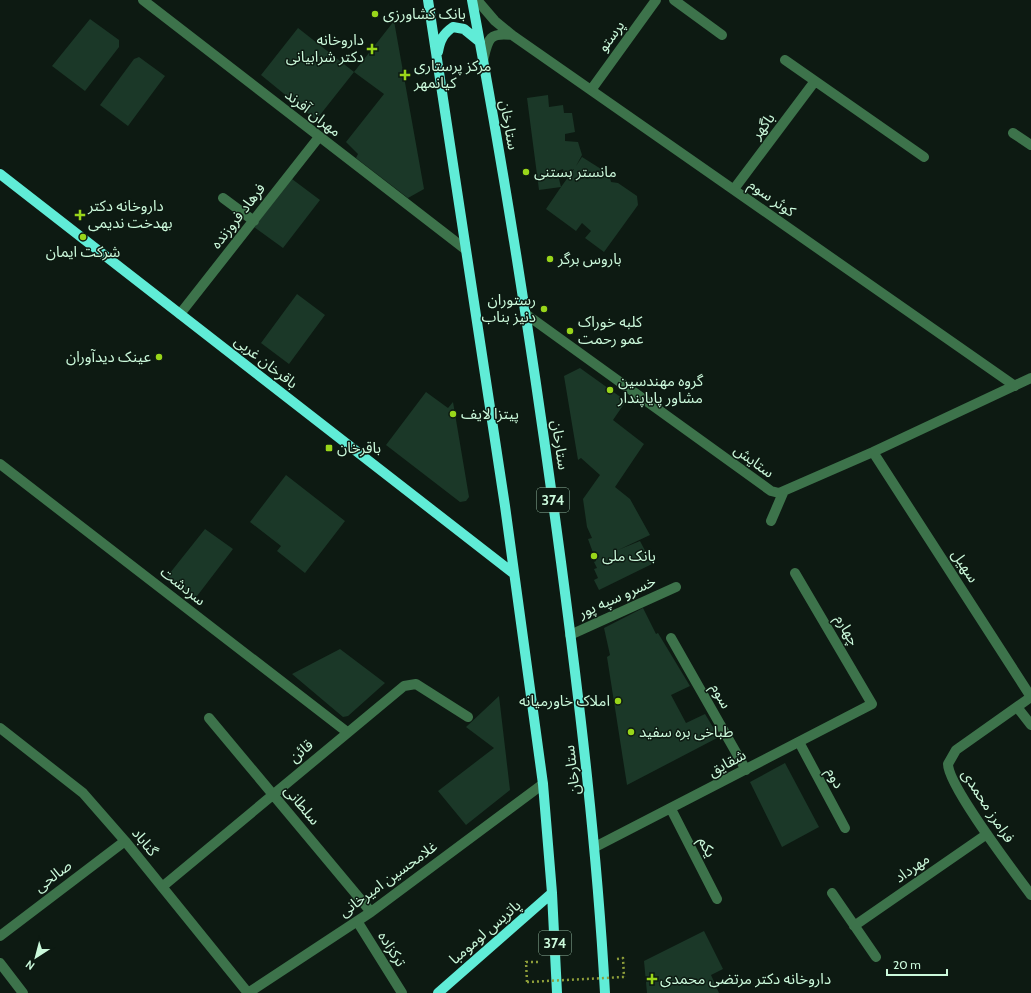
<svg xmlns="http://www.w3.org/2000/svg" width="1031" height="993" viewBox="0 0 1031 993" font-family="Cabin,'Noto Sans Arabic',sans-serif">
<rect width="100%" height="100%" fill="#0d1a12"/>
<path fill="#1b3828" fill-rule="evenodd" d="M 90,19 L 119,40 L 119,47 L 85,91 L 52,66 Z
M 394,21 L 424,189 L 408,198 L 356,158 L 358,154 L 346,142 L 384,94 L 354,72 Z
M 298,28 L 354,72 L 316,120 L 261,75 Z
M 139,57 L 165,76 L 128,126 L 100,105 L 134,59 Z
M 548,95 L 549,107 L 563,105 L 564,113 L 572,113 L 575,132 L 565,134 L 565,141 L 578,142 L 582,155 L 576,166 L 582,157 L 609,174 L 611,182 L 618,183 L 637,196 L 638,205 L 604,252 L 585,238 L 591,231 L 582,223 L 576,231 L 546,209 L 561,187 L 539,190 L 527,98 ZM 563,169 L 564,174 L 574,169 L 561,187 L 557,171 Z
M 292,179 L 320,200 L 283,248 L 254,227 Z
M 297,294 L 325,315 L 289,364 L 261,343 Z
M 580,368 L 626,401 L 613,420 L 644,444 L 615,487 L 630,499 L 650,535 L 618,550 L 640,541 L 652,564 L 599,590 L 594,580 L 598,578 L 594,569 L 597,568 L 594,562 L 596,561 L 588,539 L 592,538 L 587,527 L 583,499 L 600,475 L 581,458 L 578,460 L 564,376 Z
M 426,392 L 448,408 L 453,402 L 469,497 L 466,501 L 460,502 L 386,445 Z
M 286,475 L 345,521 L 305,573 L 277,551 L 281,546 L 250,522 Z
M 205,529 L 233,549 L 194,600 L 166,578 Z
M 643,608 L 656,634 L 658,633 L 690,686 L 671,695 L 686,723 L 705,714 L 719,737 L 627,785 L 607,657 L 610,655 L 604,628 Z
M 340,649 L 385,683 L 348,716 L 343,717 L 292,674 Z
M 499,696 L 510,790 L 466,825 L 438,791 L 494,748 L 466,727 Z
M 785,763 L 819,827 L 782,847 L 750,782 Z
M 704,931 L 723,969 L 711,975 L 719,993 L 647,993 L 644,961 Z"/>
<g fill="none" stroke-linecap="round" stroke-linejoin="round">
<path stroke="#8e9e3a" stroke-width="2.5" stroke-dasharray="2 3" stroke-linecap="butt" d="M 617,959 L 623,958 L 624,977
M 527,982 L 526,962 L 541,962"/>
<path stroke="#3d734b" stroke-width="10" d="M 143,0 L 465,249
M 477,0 L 495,21 L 512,35 L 1015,386
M 674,0 L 722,35
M 785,60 L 924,157
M 483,61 C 488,40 488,32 512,35
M 591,90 L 656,0
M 1013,133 L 1031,145
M 734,189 L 815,81
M 223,198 L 254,221
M 180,314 L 319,137
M 527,315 L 771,491 L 779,493 L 873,452 L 1031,378
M 873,452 L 1031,697
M 0,464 L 347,732
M 771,521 L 783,493
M 570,635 L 676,587
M 671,638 L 746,770
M 1031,697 L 956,750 L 948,764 C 948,786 1015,873 1031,895
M 1017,707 L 1031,725
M 209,718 L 371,912
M 0,728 L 83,793 L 125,841 L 248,993
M 799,742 L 845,828
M 671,809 L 717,899
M 595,847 L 872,704 L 795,573
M 162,887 L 404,686 L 416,684 L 468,717
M 832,893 L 876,957
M 357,921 L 402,993
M 854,926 L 987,834
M 0,936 L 125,841
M 0,963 L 23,993
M 248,993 L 371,912 L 543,784"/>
<path stroke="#60ecd7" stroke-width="10" d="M 428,0 L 505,506 L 543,784 L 552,893 L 557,993
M 472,0 C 507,186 536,374 561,562 C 580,706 597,849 605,993
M 438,52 C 440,40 443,34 453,27 L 464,29 L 480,42
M 0,174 L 513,573
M 438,993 L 552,893"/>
<path stroke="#8e9e3a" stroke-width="2.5" stroke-dasharray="2 3" stroke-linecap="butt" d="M 527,982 L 624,977"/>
</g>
<g fill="#99d61a" stroke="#0d1a12" stroke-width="1.5">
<circle cx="375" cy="14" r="4"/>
<path d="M370 43h4v4h4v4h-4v4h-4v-4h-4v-4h4z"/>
<path d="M403 69h4v4h4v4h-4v4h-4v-4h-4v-4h4z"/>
<circle cx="526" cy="172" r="4"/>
<path d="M78 209h4v4h4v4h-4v4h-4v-4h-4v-4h4z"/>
<circle cx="83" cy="237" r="4"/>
<circle cx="550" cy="259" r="4"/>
<circle cx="544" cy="309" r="4"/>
<circle cx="570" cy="331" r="4"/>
<circle cx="159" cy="357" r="4"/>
<circle cx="610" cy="390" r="4"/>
<circle cx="453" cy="414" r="4"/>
<rect x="325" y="444" width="8" height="8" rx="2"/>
<circle cx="594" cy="556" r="4"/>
<circle cx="618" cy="701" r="4"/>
<circle cx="631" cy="732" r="4"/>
<path d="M650 973h4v4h4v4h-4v4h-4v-4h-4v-4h4z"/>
</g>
<g text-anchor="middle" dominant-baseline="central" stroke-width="3" stroke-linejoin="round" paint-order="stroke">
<g fill="#0d1a12" stroke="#92b69f" stroke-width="1">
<rect x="537" y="488" width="32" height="24" rx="3"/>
<rect x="539" y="931" width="32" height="24" rx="3"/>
</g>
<g font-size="14" font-weight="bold" fill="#cbf9db">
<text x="553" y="500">374</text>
<text x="555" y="943">374</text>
</g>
<g font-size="15" fill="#cbf9db" stroke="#0d1a12" text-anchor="start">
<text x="383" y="14">بانک کشاورزی</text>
<text x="364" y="40" text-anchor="end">داروخانه<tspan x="364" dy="17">دکتر شرابیانی</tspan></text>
<text x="414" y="66">مرکز پرستاری<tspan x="414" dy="17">کیانمهر</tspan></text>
<text x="534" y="172">مانستر بستنی</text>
<text x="88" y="206">داروخانه دکتر<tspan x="88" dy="17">بهدخت ندیمی</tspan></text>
<text x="83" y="252" text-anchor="middle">شرکت ایمان</text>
<text x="558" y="259">باروس برگر</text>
<text x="536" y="300" text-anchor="end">رستوران<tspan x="536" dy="17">دنیز بناب</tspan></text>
<text x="578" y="322">کلبه خوراک<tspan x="578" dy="17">عمو رحمت</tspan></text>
<text x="151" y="357" text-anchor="end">عینک دیدآوران</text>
<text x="618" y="381">گروه مهندسین<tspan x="618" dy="17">مشاور پایاپندار</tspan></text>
<text x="461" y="414">پیتزا لایف</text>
<text x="337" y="448">باقرخان</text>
<text x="602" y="556">بانک ملی</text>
<text x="610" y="701" text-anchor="end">املاک خاورمیانه</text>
<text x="639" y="732">طباخی بره سفید</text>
<text x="660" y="979">داروخانه دکتر مرتضی محمدی</text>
</g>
<g font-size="15" fill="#cbf9db" stroke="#0d1a12">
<text transform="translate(611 36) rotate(-54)">پرستو</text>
<text transform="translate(313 113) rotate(38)">مهران آفرند</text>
<text transform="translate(509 125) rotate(80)">ستارخان</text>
<text transform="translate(763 126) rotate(-53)">باگهر</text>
<text transform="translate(772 198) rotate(35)">کوثر سوم</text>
<text transform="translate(238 216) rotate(-52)">فرهاد فروزنده</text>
<text transform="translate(266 362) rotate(38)">باقرخان غربی</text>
<text transform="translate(560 445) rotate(82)">ستارخان</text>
<text transform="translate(754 461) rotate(36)">ستایش</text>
<text transform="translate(965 566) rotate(57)">سهیل</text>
<text transform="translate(183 586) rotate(38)">سردشت</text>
<text transform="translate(617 597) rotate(-24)">خسرو سپه پور</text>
<text transform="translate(847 630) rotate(60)">چهارم</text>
<text transform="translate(721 696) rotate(61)">سوم</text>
<text transform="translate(301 751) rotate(-40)">قائن</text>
<text transform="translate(727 763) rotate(-28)">شقایق</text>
<text transform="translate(572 770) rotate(-97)">ستارخان</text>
<text transform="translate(835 778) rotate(62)">دوم</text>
<text transform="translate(302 805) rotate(50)">سلطانی</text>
<text transform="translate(988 806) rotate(57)">فرامرز محمدی</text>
<text transform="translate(145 842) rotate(51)">گناباد</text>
<text transform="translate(707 847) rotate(63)">یکم</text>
<text transform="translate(912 868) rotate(-35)">مهرداد</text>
<text transform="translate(53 876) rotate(-37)">صالحی</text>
<text transform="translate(388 879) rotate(-36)">غلامحسین امیرخانی</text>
<text transform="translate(485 932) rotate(-41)">پاتریس لومومبا</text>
<text transform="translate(392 949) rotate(58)">ترکزاده</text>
</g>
</g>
<g transform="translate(36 957) rotate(216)" stroke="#0d1a12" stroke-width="3" paint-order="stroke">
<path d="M0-3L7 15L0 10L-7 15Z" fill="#cbf9db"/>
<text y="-6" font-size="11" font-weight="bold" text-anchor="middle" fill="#cbf9db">N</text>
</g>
<path d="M887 969v6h60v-6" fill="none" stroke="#cbf9db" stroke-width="2"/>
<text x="893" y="969" font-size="12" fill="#cbf9db" stroke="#0d1a12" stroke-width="3" paint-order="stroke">20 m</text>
</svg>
